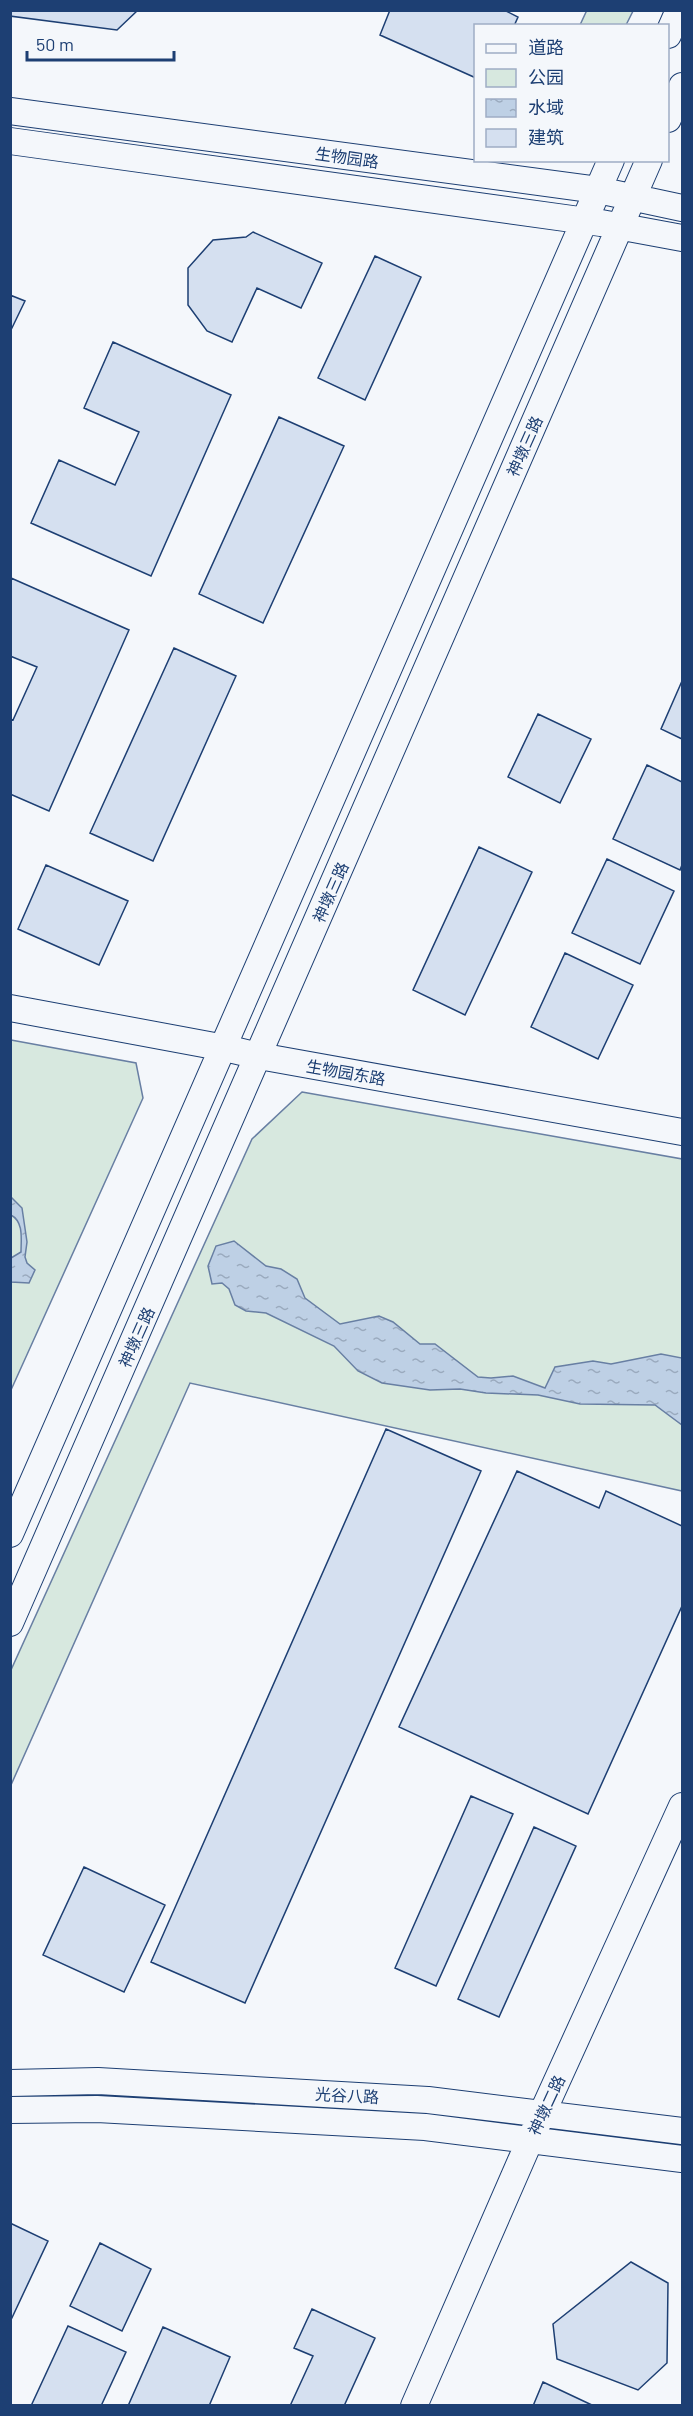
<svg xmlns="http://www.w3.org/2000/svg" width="693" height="2416" viewBox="0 0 693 2416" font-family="Barlow,'Noto Sans SC',sans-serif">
<defs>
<pattern id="water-ripples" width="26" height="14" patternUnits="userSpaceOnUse" patternTransform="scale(1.5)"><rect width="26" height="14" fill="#bed0e5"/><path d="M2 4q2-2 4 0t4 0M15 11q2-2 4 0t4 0" fill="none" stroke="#9aaabe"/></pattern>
</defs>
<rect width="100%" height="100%" fill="#f4f7fb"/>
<path fill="#d7e8df" stroke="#687fa3" stroke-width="1.5" d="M 587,10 L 633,10 L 633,11 L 626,25 L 580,25 Z
M 11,1040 L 136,1063 L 143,1098 L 11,1390 Z
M 302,1092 L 682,1159 L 682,1491 L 190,1383 L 11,1785 L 11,1670 L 252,1139 Z"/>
<path fill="url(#water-ripples)" stroke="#687fa3" stroke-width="1.5" d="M 10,1196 L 22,1208 L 27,1242 L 25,1257 L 27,1263 L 35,1270 L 29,1283 L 11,1282 L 11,1258 L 21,1252 C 21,1239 24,1222 11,1215 Z
M 234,1241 L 266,1266 L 281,1269 L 297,1279 L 305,1298 L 340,1324 L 379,1316 L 393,1322 L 420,1344 L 435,1344 L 478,1377 L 491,1378 L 513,1376 L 545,1388 L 555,1367 L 593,1361 L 611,1364 L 661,1354 L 682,1358 L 682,1425 L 655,1405 L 580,1404 L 538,1395 L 486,1393 L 460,1389 L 430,1390 L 382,1383 L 358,1371 L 334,1346 L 266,1313 L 246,1311 L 235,1305 L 229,1289 L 222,1283 L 212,1284 L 208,1266 L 216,1246 Z"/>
<path fill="#d5e0f0" stroke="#1d3f73" stroke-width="1.5" d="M 12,10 L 138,10 L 117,30 L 10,16 Z
M 390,10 L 504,10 L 518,17 L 514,26 L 476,26 L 476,78 L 380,35 Z
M 253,232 L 322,263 L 301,308 L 257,288 L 232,342 L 207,331 L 188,305 L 188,268 L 213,240 L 246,237 Z
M 375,256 L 421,277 L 365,400 L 318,378 Z
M 10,295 L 25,301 L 10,332 Z
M 113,342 L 231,395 L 151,576 L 31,523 L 59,460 L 115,485 L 139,432 L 84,408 Z
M 279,417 L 344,446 L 263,623 L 199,594 Z
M 11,578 L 129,630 L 49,811 L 10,794 L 10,719 L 13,720 L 37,667 L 10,656 Z
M 174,648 L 236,676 L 153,861 L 90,833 Z
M 682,681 L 682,739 L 661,729 Z
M 538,714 L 591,739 L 560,803 L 508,777 Z
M 647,765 L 682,782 L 682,865 L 680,870 L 613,839 Z
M 479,847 L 532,872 L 465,1015 L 413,990 Z
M 607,859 L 674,891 L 640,964 L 572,933 Z
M 46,865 L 128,901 L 99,965 L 18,929 Z
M 565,953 L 633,985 L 598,1059 L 531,1027 Z
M 386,1429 L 481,1471 L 245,2003 L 151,1962 Z
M 517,1471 L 599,1508 L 606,1491 L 682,1526 L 682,1606 L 588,1814 L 399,1727 Z
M 471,1796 L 513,1814 L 436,1986 L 395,1968 Z
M 534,1827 L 576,1846 L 499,2017 L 458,1999 Z
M 84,1867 L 165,1905 L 124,1992 L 43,1955 Z
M 10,2223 L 48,2241 L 10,2322 Z
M 100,2243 L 151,2269 L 122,2331 L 70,2306 Z
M 631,2262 L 668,2283 L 667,2363 L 638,2390 L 557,2359 L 553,2324 Z
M 312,2309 L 375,2338 L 344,2406 L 290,2406 L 313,2356 L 294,2348 Z
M 68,2326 L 126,2352 L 101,2406 L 31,2406 Z
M 163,2327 L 230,2357 L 209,2406 L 128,2406 Z
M 543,2382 L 594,2406 L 533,2406 Z"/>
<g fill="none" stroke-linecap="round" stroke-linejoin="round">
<defs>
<path id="secondary" d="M 668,35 L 679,10
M 10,111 L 598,190 L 682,208
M 668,119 L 682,86
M 10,141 L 601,223 L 682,238
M 10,1008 L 225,1048 L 259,1056 L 682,1132
M 10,1534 L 611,160
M 10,1623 L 649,160
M 10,2083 L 98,2081 L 428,2100 L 682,2131
M 10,2110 L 97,2109 L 425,2127 L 682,2159
M 414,2406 L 530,2140 L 682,1806"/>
</defs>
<use href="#secondary" stroke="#1d3f73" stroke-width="28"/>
<use href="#secondary" stroke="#f4f7fb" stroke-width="26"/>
</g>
<g text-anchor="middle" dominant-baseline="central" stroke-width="4.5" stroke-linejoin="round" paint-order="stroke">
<g font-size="16" fill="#1d3f73" stroke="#f4f7fb">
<text transform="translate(347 157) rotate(8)">生物园路</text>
<text transform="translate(524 446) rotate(-66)">神墩三路</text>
<text transform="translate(330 892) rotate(-66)">神墩三路</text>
<text transform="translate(346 1072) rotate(10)">生物园东路</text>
<text transform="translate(136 1337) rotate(-66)">神墩三路</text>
<text transform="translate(347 2095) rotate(3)">光谷八路</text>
<text transform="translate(546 2105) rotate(-65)">神墩二路</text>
</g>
</g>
<rect width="693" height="2416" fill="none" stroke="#1d3f73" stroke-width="24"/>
<rect x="474" y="24" width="195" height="138" fill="#f4f7fb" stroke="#9eadc5" stroke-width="1.5"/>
<rect x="486" y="44" width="30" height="9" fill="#f4f7fb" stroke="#9eadc5" stroke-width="1.5"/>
<text x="528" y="54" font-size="18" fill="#1d3f73">道路</text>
<rect x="486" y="69" width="30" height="18" fill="#d7e8df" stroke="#9eadc5" stroke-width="1.5"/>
<text x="528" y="84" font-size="18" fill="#1d3f73">公园</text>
<rect x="486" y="99" width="30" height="18" fill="url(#water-ripples)" stroke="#9eadc5" stroke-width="1.5"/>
<text x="528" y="114" font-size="18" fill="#1d3f73">水域</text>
<rect x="486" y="129" width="30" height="18" fill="#d5e0f0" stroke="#9eadc5" stroke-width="1.5"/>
<text x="528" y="144" font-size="18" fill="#1d3f73">建筑</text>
<path d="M27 51v9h147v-9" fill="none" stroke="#1d3f73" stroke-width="3"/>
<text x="36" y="51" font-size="18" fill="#1d3f73" stroke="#f4f7fb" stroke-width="4.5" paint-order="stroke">50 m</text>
</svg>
